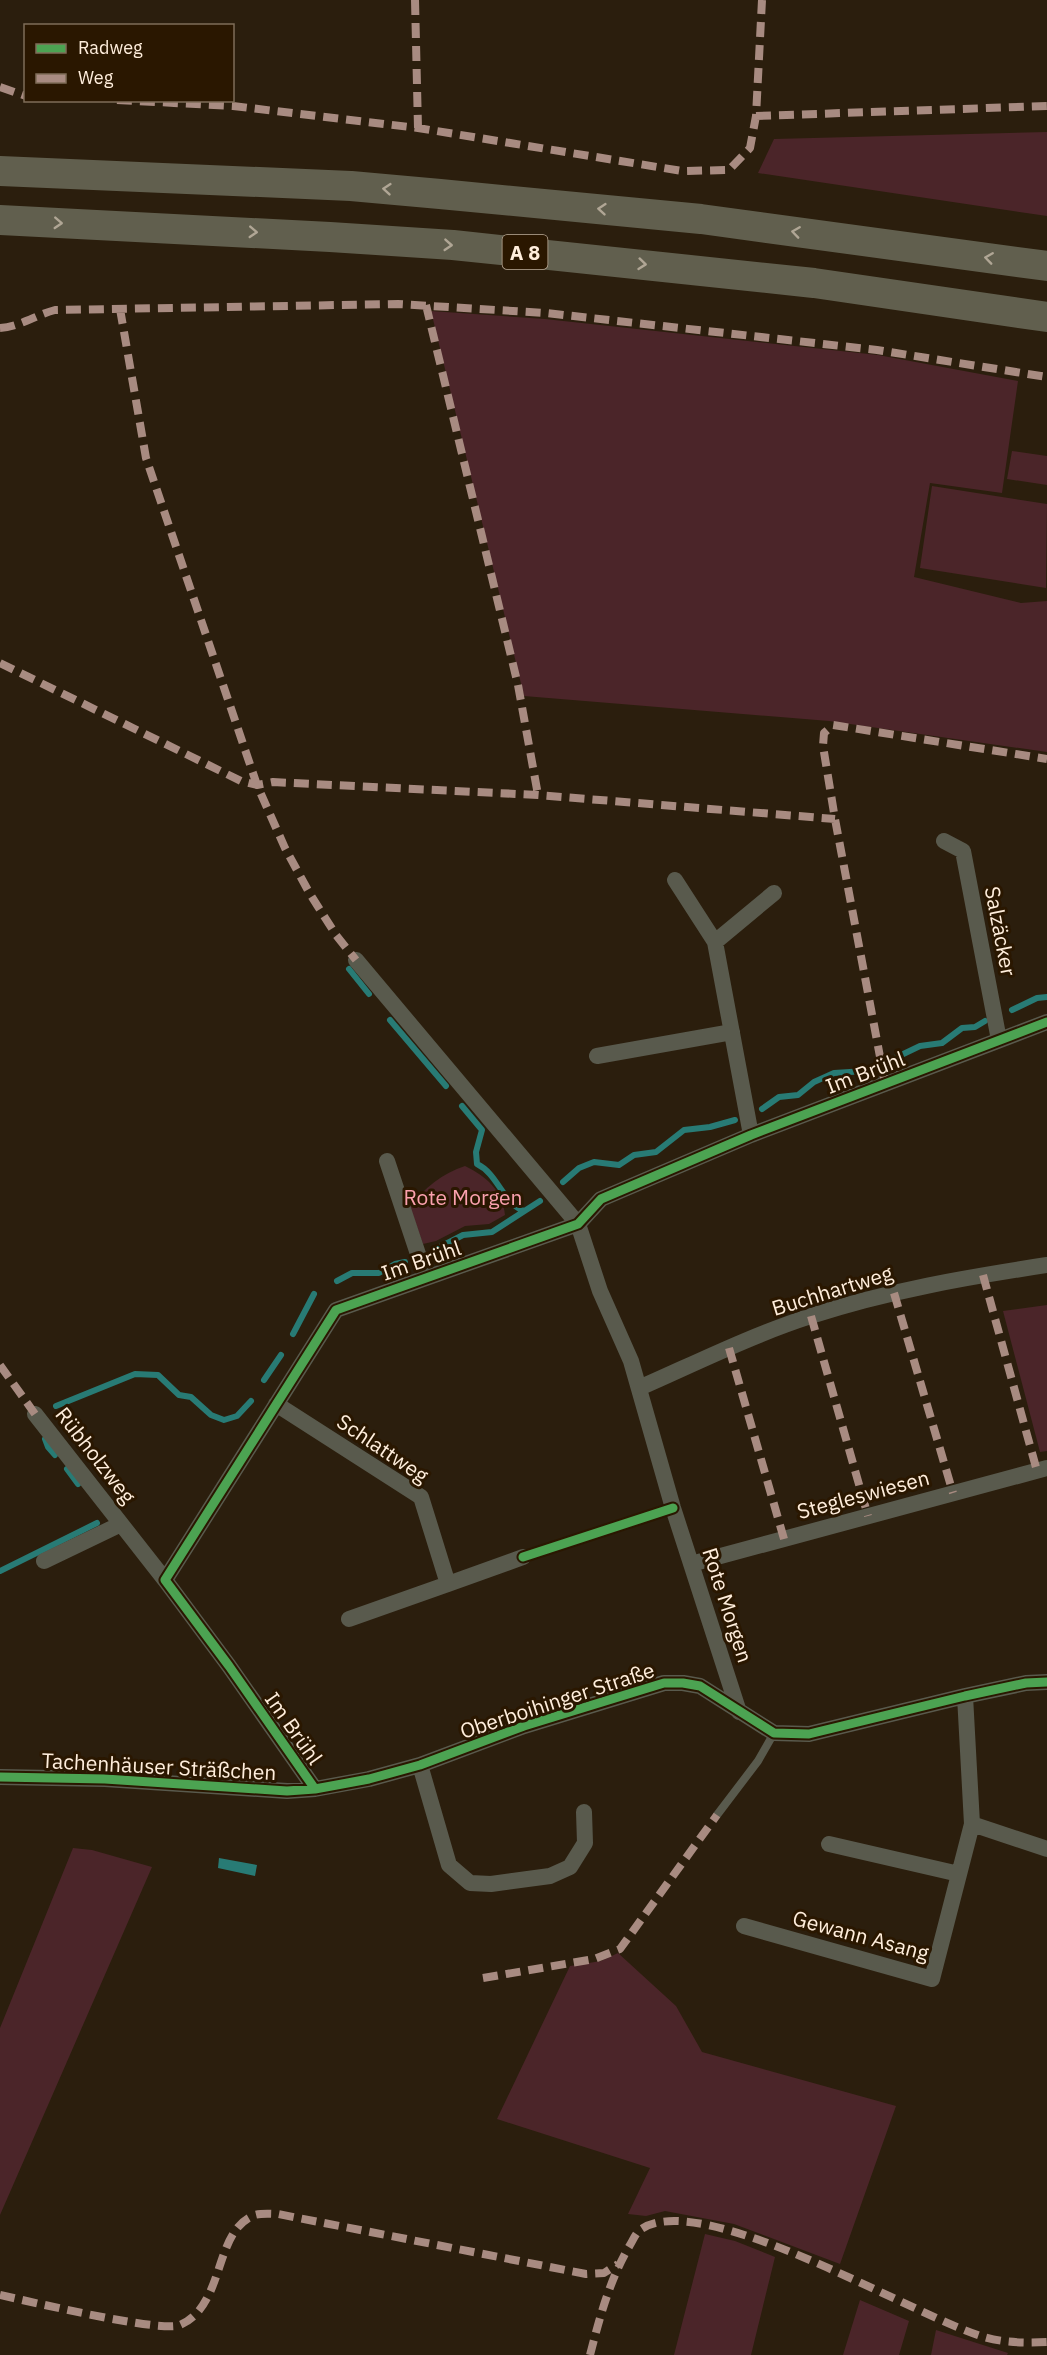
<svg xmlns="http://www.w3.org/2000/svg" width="1047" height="2355" viewBox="0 0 1047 2355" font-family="'IBM Plex Sans',sans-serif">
<rect width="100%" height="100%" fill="#2b1e0d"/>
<path fill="#4b2529" d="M 1047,132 L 1047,216 L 758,173 L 774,139 Z
M 431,311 L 545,319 L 878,355 L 1018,381 L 1002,493 L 930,483 L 914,577 L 1021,603 L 1047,601 L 1047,752 L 829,721 L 524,696 Z
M 1012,451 L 1047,456 L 1047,485 L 1007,479 Z
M 932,486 L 1047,504 L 1046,588 L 920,568 Z
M 465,1166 C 486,1176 503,1191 505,1215 L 489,1224 L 465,1226 L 436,1241 L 423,1244 L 410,1207 C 424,1188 443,1173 465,1166 Z
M 1047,1305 L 1047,1451 L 1040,1452 L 1003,1311 Z
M 73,1848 L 92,1850 L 152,1867 L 0,2215 L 0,2028 Z
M 618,1953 L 676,2006 L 702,2052 L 896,2106 L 840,2264 L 734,2224 L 665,2211 L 646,2216 L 628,2214 L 650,2168 L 497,2119 L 570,1966 L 601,1961 Z
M 705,2234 L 735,2241 L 775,2257 L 751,2355 L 674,2355 Z
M 860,2300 L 909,2321 L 899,2355 L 843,2355 Z
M 936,2330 L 1008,2353 L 1007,2355 L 931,2355 Z"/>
<path fill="#287b75" d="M 219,1858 L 257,1865 L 255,1876 L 218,1868 Z"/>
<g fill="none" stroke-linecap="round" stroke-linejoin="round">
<path stroke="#287b75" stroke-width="6" d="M 349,969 L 369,994
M 1012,1010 L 1037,998 L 1047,997
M 390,1020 L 446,1086
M 895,1058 L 920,1046 L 942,1043 L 962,1028 L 975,1027 L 985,1021
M 462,1106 L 482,1130 L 476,1152 L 477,1164 C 498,1174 502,1202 524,1211
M 762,1109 L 779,1097 L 798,1095 L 814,1082 L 834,1073 L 866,1071
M 563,1182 L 579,1168 L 594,1162 L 619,1165 L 634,1155 L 656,1152 L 684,1130 L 710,1127 L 735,1120
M 436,1249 L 463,1235 L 492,1232 L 540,1201
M 337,1281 L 352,1273 L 379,1273 L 395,1264 L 405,1262
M 293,1334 L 314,1294
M 264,1380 L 281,1355
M 56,1406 L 135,1374 L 158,1375 L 179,1395 L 191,1397 L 211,1415 L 224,1420 L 237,1416 L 251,1401
M 45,1439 L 48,1447 L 55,1455
M 67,1469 L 78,1484
M 0,1571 L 97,1523"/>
<path stroke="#595a4d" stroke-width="8" d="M 717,1815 L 758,1761 L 774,1733"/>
<path stroke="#595a4d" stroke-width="16" d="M 944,841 L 963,851 L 999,1040
M 675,880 L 715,942
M 356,960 L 578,1224 L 600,1291 L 631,1361 L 673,1508 L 739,1712
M 597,1056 L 732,1032
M 751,1135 L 715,942 L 774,893
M 387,1161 L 426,1278
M 639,1388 C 696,1363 752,1335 811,1316 C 887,1291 968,1277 1047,1265
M 276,1404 L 421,1497 L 448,1584 L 349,1619
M 35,1414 L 165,1580
M 44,1561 L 121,1524
M 691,1564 L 1047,1468
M 448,1584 L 523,1557
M 420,1765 L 449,1865 L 470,1883 L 491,1884 L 550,1876 L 570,1867 L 585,1843 L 584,1812
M 0,1777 L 105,1779 L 287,1791 L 315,1789 L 369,1779 L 420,1765 L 524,1726 L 664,1683 L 683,1683 L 700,1686 L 774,1733 L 809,1734 L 965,1696 L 1026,1683 L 1047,1682
M 315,1789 L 229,1666 L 165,1580 L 336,1310 L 578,1224 L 601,1199 L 751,1135 L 1047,1022
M 972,1824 L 1047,1849
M 829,1844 L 959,1874
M 744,1926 L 932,1979 L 972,1824 L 965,1696"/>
<path stroke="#615f4e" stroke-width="30" d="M 0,171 L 351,186 L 440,194 L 701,219 L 1047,266
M 0,220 L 330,237 L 453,245 L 814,283 L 1047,317"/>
<path stroke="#a88b81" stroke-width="8" stroke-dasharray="15 8" stroke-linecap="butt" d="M 415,0 L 418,128
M 0,87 L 26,96
M 117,100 L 233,106 L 418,128 L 682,171 L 729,170 L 750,148 L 756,116 L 762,0
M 756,116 L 1047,106
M 426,305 L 518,685 L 538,795
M 120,309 L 146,458 L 257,785 L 285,848 L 310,894 L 336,935 L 356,960
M 0,328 C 19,327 36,315 55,310 L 398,304 L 546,313 L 877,350 L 1047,377
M 0,663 L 241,781 L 257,785 L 273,782 L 538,795 L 835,819
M 885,1083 L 835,819 L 823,746 L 824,733 L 833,725 L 1047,759
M 983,1275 L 1037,1471
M 894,1293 L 953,1493
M 811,1316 L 868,1516
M 729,1348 L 784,1539
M 0,1365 L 35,1414
M 483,1978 L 594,1959 L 620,1949 L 717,1815
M 0,2295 C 28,2301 161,2333 180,2325 C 226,2305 213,2230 255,2215 C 262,2213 271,2214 278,2214 L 586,2274 L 604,2273 L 618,2264
M 590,2355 C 600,2316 610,2279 630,2245 C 633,2240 636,2233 640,2230 C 700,2186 915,2317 984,2337 C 1005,2343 1026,2343 1047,2342"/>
<defs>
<path id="cycleway" d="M 523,1557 L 673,1508
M 0,1777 L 105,1779 L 287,1791 L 315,1789 L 369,1779 L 420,1765 L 524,1726 L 664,1683 L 683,1683 L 700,1686 L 774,1733 L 809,1734 L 965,1696 L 1026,1683 L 1047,1682
M 315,1789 L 229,1666 L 165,1580 L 336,1310 L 578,1224 L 601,1199 L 751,1135 L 1047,1022"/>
</defs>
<use href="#cycleway" stroke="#2a1700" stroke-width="13"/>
<use href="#cycleway" stroke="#4ca352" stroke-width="9"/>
</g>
<defs><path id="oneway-chevron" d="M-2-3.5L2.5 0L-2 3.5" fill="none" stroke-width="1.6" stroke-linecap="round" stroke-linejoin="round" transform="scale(1.5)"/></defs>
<g stroke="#b0a695">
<use href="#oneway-chevron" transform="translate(387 189) rotate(-175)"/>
<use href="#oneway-chevron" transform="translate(602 209) rotate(-175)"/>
<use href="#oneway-chevron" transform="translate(58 223) rotate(3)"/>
<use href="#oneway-chevron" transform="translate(253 232) rotate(3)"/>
<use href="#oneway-chevron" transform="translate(796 232) rotate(-172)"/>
<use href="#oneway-chevron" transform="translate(448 245) rotate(4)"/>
<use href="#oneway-chevron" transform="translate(989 258) rotate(-172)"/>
<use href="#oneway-chevron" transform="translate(642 264) rotate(6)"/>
</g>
<g text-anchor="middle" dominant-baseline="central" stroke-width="6" stroke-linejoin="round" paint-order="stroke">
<rect fill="#2a1700" stroke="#bfae9a" stroke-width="1.5" x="502.5" y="235" width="45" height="34" rx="4.5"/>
<g font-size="20" font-weight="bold" fill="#ffeedc">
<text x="525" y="252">A 8</text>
</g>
<g font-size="21" fill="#ffeedc" stroke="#2a1700">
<text transform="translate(1001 931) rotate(79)">Salzäcker</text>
<text transform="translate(865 1072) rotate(-21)">Im Brühl</text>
<text transform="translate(421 1260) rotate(-19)">Im Brühl</text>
<text transform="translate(832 1290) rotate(-17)">Buchhartweg</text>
<text transform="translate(383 1448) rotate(34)">Schlattweg</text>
<text transform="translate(96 1455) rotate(52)">Rübholzweg</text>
<text transform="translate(863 1494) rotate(-15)">Stegleswiesen</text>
<text transform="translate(728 1605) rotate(72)">Rote Morgen</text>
<text transform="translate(557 1700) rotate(-18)">Oberboihinger Straße</text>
<text transform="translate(294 1728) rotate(55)">Im Brühl</text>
<text transform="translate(159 1766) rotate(3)">Tachenhäuser Sträßchen</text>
<text transform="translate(861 1935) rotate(15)">Gewann Asang</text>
</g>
<g font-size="21" fill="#fba1ae" stroke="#2a1700">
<text x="463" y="1197">Rote Morgen</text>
</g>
</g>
<rect x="24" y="24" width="210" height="78" fill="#2a1700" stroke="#7f6d58" stroke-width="1.5"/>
<rect x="36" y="44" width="30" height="9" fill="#4ca352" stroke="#7f6d58" stroke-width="1.5"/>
<text x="78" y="54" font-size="18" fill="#ffeedc">Radweg</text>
<rect x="36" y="74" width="30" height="9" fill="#a88b81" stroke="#7f6d58" stroke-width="1.5"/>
<text x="78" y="84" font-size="18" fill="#ffeedc">Weg</text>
</svg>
